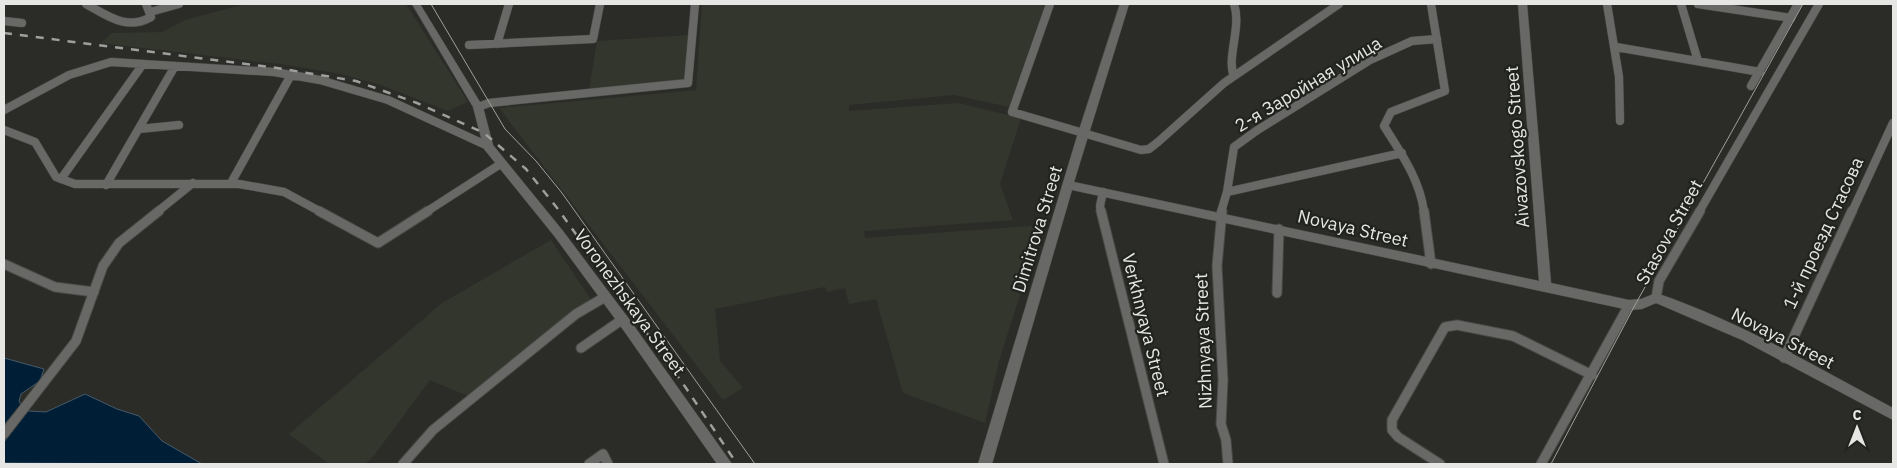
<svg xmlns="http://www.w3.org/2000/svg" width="1897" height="468" viewBox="0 0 1897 468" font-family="'IBM Plex Sans',sans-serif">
<rect width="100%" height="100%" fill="#2b2c28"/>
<path fill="#33362c" d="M 245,4 L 406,4 L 468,102 L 448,111 L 381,85 L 341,74 L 280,64 L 101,43 L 112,33 L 162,32 L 185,20 Z
M 702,4 L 1045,4 L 1009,107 L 954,95 L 849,105 L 849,111 L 958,103 L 1021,118 L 1000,184 L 1013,220 L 864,231 L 865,238 L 1031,226 L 1039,235 L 999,361 L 985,423 L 903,393 L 876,299 L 849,304 L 845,288 L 827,292 L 825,287 L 715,309 L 720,361 L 743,388 L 723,400 L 499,108 L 696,90 Z
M 689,35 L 685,80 L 589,90 L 597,41 Z
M 551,240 L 592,301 L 468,396 L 430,380 L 373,457 L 365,464 L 329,464 L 289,434 L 442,303 Z"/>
<path fill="#001e35" stroke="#455a6a" d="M 4,358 L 44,369 L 40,381 L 21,394 L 19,401 L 21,405 L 4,425 Z
M 85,394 L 117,409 L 139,416 L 162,441 L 202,464 L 4,463 L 4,442 L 28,411 L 46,412 Z"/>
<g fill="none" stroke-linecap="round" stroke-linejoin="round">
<defs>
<path id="minor-far1" d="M 86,4 C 108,16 127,31 151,17 L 146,4
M 1050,4 L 1012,112 L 1141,150 L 1149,149 L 1158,142 L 1224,83 L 1339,4
M 1234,4 C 1242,27 1226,58 1234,76
M 1607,4 L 1619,77 L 1620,121
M 1681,4 L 1698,61
M 1698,4 L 1791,18
M 150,12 L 179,4
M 4,21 L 22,23
M 497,44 L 509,4
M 469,45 L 593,39 L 600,4
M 1616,47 L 1760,72
M 1751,86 L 1798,4
M 478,107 L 489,103 L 688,83 L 695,4
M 4,110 L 69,75 L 111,62 L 274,72 L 320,80 L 388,100 L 488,146
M 139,129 L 179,125
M 4,130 L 35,142 L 56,177 L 75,184 L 239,184 L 284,192 L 321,212
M 61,179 L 143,64
M 231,183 L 291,75
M 106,185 L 175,66
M 1227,192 L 1402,153
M 157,212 L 193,183
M 426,212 L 502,163
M 1101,212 L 1100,206 L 1103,192
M 1221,212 L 1227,192 L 1234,147 L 1256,131 L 1370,60 L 1412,41 L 1437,39
M 1424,212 C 1420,180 1401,153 1384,126 L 1391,112 L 1445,91 L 1431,4
M 1699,212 L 1819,4
M 1852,212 L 1893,123"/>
<path id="minor" d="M 319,211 L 378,243 L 428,211
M 1101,211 L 1164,464
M 1222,211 L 1217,266 L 1223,380 L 1221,424 L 1226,440 L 1228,464
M 1424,211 L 1431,264
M 4,264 L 55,287 L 94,292
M 1277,293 L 1279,229
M 1656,298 L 1659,281 L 1700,211
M 581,348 L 623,319
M 1784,358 L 1852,211
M 4,434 L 76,341 L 103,266 L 119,243 L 159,211
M 403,464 L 433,430 L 576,314 L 605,297
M 589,464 L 603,454 L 608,464
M 1440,464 L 1398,437 L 1392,430 L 1392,420 L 1445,327 L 1457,325 L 1513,336 L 1592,375
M 1541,464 L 1629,305"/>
<path id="tertiary" d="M 412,4 L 420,4 L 483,107 L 493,145 L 563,231 L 632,323 L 732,464 L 717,464 L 624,331 L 555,237 L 484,149 L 473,107 Z
M 1120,4 L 1129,4 L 1074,182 L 1539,281 L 1518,4 L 1527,4 L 1551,283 L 1629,300 L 1641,299 L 1656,293 C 1739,321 1816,367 1893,408 L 1893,420 L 1742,340 L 1656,303 L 1642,309 L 1629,310 L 1072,190 L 992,464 L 978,464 L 1078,133 Z"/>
</defs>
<use href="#minor-far1" stroke="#494a46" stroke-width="9"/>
<use href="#minor" stroke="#494a46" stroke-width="11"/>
<use href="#tertiary" stroke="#494a46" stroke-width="1"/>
<use href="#minor-far1" stroke="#686966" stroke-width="8"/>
<use href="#minor" stroke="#686966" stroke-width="9"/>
<use href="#tertiary" fill="#686966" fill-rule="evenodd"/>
<path stroke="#9fa09d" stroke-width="1" d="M 431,4 L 505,129 L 536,161 L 562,193 L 755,464
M 1551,464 L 1635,305 L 1803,4"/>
<path stroke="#9fa09d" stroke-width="2.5" stroke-dasharray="8 8" stroke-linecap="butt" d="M 4,33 L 277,68 L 356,81 L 417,103 L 484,133 L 526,169 L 558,209 L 686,388 L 737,464"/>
</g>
<g text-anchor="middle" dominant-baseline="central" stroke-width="4.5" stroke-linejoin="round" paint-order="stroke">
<g font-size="18" fill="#e6e7e4" stroke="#21231f">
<text transform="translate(1308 84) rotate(-31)">2-я Заройная улица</text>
<text transform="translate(1517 147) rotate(-94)">Aivazovskogo Street</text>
<text transform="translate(1353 228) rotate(13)">Novaya Street</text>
<text transform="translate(1037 229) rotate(-73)">Dimitrova Street</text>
<text transform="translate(1669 232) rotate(-61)">Stasova Street</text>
<text transform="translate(1823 233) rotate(-65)">1-й проезд Стасова</text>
<text transform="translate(630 302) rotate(54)">Voronezhskaya Street</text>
<text transform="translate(1146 325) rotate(76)">Verkhnyaya Street</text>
<text transform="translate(1783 338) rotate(27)">Novaya Street</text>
<text transform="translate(1203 341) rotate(-92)">Nizhnyaya Street</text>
</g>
</g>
<rect width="1897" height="468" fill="none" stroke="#e6e7e4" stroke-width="10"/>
<g transform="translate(1857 428)" stroke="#21231f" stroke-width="4" paint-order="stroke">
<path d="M0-4L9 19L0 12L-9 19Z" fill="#e6e7e4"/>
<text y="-8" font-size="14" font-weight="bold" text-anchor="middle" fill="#e6e7e4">С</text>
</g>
</svg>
